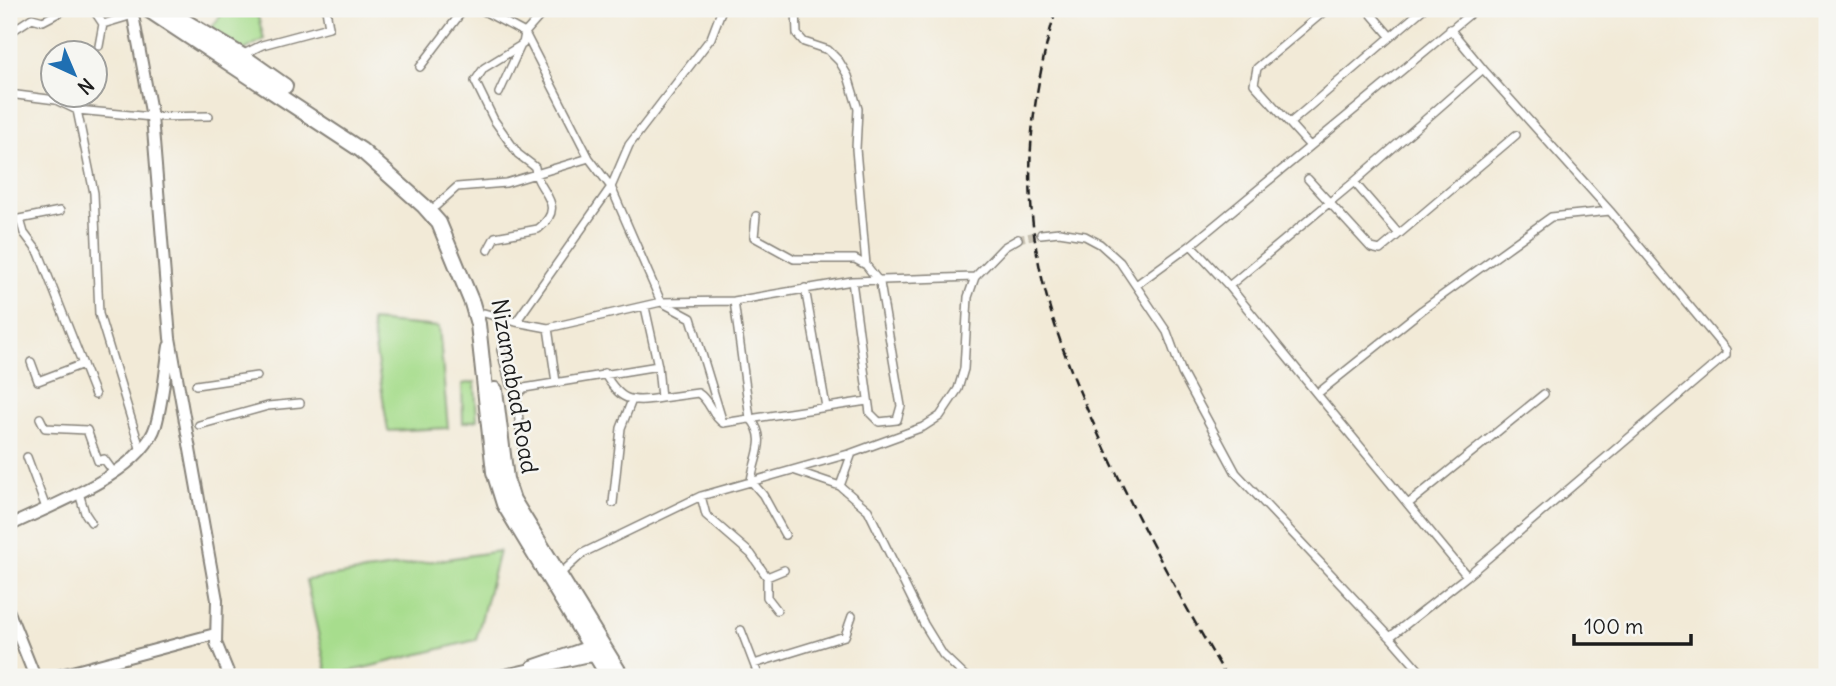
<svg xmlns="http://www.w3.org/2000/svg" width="1836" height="686" viewBox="0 0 1836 686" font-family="Delius,sans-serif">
<rect width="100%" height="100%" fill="#f6f6f2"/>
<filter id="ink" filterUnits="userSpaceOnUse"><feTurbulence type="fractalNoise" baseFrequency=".0143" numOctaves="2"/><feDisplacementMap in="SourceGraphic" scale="14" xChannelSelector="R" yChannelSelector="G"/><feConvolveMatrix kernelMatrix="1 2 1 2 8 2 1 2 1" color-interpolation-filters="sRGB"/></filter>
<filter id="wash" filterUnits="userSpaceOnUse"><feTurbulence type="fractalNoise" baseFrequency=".00686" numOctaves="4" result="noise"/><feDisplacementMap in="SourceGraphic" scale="28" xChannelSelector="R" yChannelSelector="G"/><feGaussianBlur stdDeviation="1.57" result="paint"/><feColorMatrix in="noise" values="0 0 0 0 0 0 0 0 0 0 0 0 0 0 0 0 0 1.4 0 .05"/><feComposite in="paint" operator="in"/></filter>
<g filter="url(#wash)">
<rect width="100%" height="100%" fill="#f2ead7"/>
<path fill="#a7dd8d" stroke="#627c54" stroke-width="2" d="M 211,9 L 256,9 L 264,39 L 241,52 L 209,31 L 221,15 Z
M 371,321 L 439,327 L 448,428 L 388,431 Z
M 475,382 L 477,420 L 463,423 L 462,384 Z
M 499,551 L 476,640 L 328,677 L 306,580 Z"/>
</g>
<g filter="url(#ink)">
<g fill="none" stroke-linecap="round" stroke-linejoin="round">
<path stroke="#c7c1b2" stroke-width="7" stroke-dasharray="7 3.5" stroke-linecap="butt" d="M 1018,239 L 1041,234"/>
<defs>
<path id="street" d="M 93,9 L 103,24 L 133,15
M 480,9 L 525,33 L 523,44 L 484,68 L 475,81 L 494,120 L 518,154 L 535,167 C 535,191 570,204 538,229 L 495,237 L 488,250
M 546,9 L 525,33 L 589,158 L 611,187 L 661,302 L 734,301 L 852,281 L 975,277
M 796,9 L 797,34 L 804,42 L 828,50 L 839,61 L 848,76 L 858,109 L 856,149 L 866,265 L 880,283 L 901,406 L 897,420 L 879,422 L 870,413 L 852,281
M 1367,9 L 1390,36
M 9,33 L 32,18 L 43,21 L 66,9
M 99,46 L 103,24
M 242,55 L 262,45 L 329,27 L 326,9
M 420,67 L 464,9
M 499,93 L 521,45
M 9,94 L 56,100 L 77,110 L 152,117 L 209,116
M 77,110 L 94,193 L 99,314 L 140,448
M 1290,123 L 1422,10
M 1309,145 L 1254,84 L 1257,68 L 1327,9
M 1308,179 L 1371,248 L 1380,250 L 1516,135
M 1354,182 L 1483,69 L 1450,29
M 436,206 L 457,187 L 506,183 L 589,158
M 756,216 L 754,237 L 794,259 L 855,259 L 866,265
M 20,219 L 24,233 L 39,253 L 95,395
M 9,221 L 60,211
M 1041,234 L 1059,232 L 1085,236 L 1100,244 L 1120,262 L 1167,332 L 1182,373 L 1236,473 L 1390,637 L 1467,576
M 1191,245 L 1229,286 L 1354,182 L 1399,234
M 1136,285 L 1191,245 L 1476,9
M 1229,286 L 1317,394 L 1422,310 L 1551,217 L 1610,211 L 1483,69
M 805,288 L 826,407
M 734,301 L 750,418 C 769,439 754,457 751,481 L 763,495 L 785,535
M 484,313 L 516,322 L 611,187 L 629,145 L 711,38 L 722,9
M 516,322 L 548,328 L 661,302 L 691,318 L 723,423 L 867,401
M 548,328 L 556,382
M 9,333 L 12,332
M 501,350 L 510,385 L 524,388
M 31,362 L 38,381 L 83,364
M 658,366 L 661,398 L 698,393 C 711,401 711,416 723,423
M 604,373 C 621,401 629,403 661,398
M 196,385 L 257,376
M 1317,394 L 1467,576 L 1726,355 L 1726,350 L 1610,211
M 40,418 L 45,428 L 87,430 L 98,461 L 104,459 L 115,474
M 199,425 L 268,406 L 300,403
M 27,457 L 46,508
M 524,460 L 516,396 L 524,388 L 658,366 L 645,307
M 793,470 L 840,486 L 852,453
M 840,486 L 868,510 L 924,624 L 943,655 L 966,677
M 79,493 L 85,513 L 91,522
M 701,496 L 706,515 L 751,554 L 767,577 L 784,570
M 613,503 L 621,428 L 632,400
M 1408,504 L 1544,394
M 559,575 L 583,553 L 701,496 L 852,453 L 923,427 L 940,416 L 958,389 L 964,369 L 968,297 L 975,277 L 1004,247 L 1018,239
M 767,577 L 767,597 L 777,610
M 741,630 L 759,677
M 1390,637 L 1425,677
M 754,664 L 845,636 L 852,616
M 699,677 L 706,675"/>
<path id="secondary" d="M 134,9 L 133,15 L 152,117 L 170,338 L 217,600 L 216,643 L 230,677
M 9,526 C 51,505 141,474 156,425 C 163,400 165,372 169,346
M 9,612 L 35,677
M 532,666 L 596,644
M 53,677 L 215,634
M 496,677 L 584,657 L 603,656"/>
<path id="highway" d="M 147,9 L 361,150 L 424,206 L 439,223 L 472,303 L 478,324 L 494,472 L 504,504 L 609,677
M 164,9 L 241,55 L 285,86
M 495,390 L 506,479 L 513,500 L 622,677"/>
</defs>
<use href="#street" stroke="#87837a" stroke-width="10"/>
<use href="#secondary" stroke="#87837a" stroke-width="14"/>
<use href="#highway" stroke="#87837a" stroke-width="18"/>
<use href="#street" stroke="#fff" stroke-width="7"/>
<use href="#secondary" stroke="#fff" stroke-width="10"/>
<use href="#highway" stroke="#fff" stroke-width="14"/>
<path stroke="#1c1c1c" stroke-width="2.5" stroke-dasharray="10 5" stroke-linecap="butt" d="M 1056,9 C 1004,192 1034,300 1114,468 C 1148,539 1186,609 1227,677"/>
</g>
</g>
<g text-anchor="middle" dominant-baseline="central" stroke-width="5" stroke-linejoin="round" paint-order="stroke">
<g font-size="23" fill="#1c1c1c" stroke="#f6f6f2">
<text transform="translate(515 386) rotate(80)">Nizamabad Road</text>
</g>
</g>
<rect width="1836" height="686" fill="none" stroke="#f6f6f2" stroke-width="35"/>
<g transform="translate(74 74) rotate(136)"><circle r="33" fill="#f6f6f2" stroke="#9f9f9c" stroke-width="2"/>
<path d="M0-5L12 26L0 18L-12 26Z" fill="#1f6fb2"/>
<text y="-10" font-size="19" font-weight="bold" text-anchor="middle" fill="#1c1c1c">N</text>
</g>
<path d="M1574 634v10h117v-10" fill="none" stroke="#1c1c1c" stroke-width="3.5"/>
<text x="1584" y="634" font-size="21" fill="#1c1c1c" stroke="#f6f6f2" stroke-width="5" paint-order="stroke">100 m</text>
</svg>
